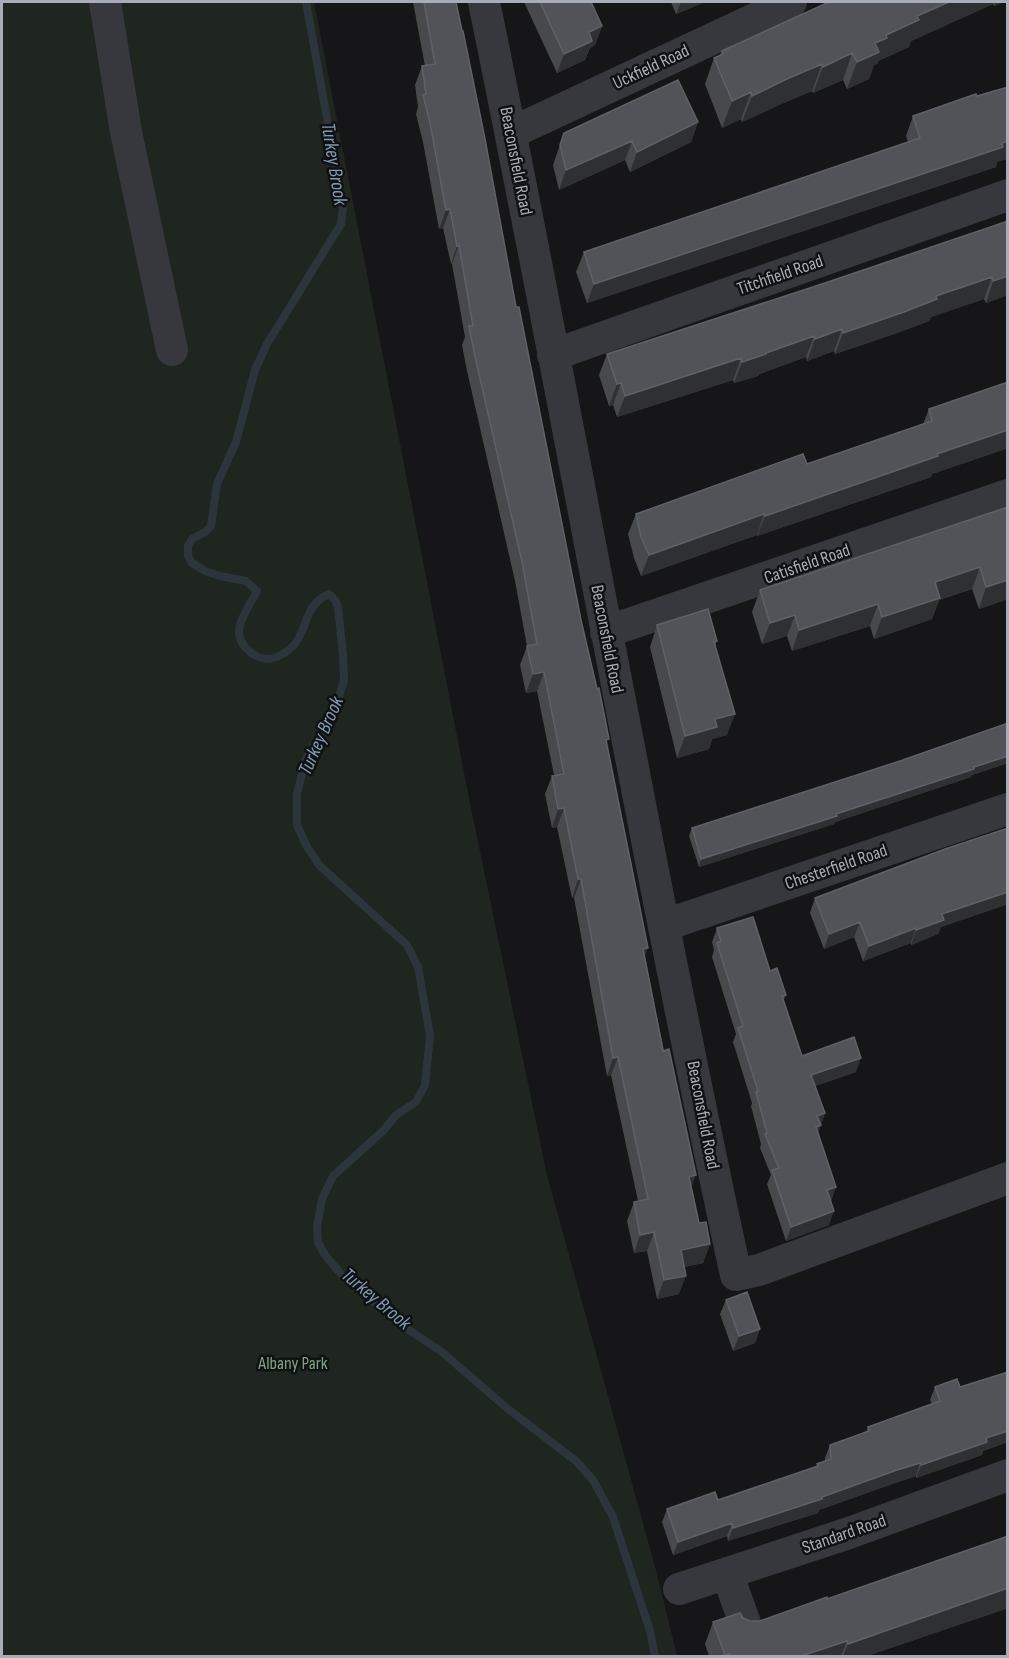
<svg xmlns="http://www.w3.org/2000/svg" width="1009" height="1658" viewBox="0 0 1009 1658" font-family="'Sofia Sans Condensed',sans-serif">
<rect width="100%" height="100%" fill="#161618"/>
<path fill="#1e261f" d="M 2,2 L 314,2 L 470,803 L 547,1175 L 657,1574 L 677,1656 L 2,1656 Z"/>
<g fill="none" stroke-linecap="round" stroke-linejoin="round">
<path stroke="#2c353c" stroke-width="8" d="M 306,2 L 343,207 L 341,224 L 267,344 L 255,370 L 236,442 L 217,484 L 211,526 L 205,532 L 192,539 L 188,546 L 188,556 L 192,563 L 205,571 L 220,576 L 246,581 L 257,591 C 251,603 238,621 239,634 C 241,648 258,662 273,658 C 281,656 287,652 293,646 C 308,631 303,605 329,594 L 335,600 L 338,607 L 343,655 L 344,681 L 335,707 L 305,761 L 297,794 L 297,825 L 307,847 L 320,866 L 407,945 L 418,967 L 430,1036 L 425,1085 L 416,1102 L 396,1115 L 384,1130 L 333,1176 L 322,1199 L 317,1227 L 318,1242 L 325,1255 L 346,1280 L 409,1330 L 442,1352 L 508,1409 L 576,1461 L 593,1480 L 613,1517 L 650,1631 L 655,1656"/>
<path stroke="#37383d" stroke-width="32" d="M 105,2 L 126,132 L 172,350
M 484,2 C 571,425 644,852 736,1275 L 759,1270 L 1008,1178
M 511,133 L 791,2
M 553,355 L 1008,195
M 606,632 L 1008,495
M 665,925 L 1008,809
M 727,1573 L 746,1626
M 679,1589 L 849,1533 L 1008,1475"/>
</g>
<path fill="#47494d" d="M 413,2 L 456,2 L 516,307 L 607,745 L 645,957 L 699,1223 L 710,1244 L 703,1263 L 684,1267 L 679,1294 L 657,1299 L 647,1251 L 634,1253 L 627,1221 L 634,1202 L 638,1201 L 611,1075 L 607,1076 L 574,898 L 572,898 L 557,827 L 552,828 L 545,794 L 552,776 L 554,775 L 537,691 L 526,693 L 520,665 L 527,646 L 515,581 L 467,371 L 462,345 L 465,337 L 452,264 L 451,264 L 443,228 L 439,229 L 423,142 L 416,114 L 418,107 L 415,85 L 422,66 L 425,66 Z
M 524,2 L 591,2 L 602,26 L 595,45 L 590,48 L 585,60 L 557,73 Z
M 671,2 L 705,2 L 676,14 Z
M 829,2 L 1004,2 L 994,6 L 993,4 L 911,41 L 909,47 L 878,61 L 877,64 L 874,65 L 869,79 L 847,89 L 843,80 L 813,93 L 812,91 L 779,105 L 742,122 L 741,119 L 722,128 L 705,84 L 714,58 L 720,55 L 722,51 Z
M 913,116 L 997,162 L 996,167 L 587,303 L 576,272 L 584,252 L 908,142 L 906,136 Z
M 698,122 L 691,142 L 630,172 L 625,160 L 559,190 L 553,165 L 564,133 Z
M 1008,221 L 1008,295 L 986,303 L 984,299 L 931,317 L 929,321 L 897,333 L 835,354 L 834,351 L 807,361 L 806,357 L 759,374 L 758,376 L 734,383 L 733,380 L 617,417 L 613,405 L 609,406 L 599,375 L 607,354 L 819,285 Z
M 1008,382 L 1008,448 L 932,474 L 931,477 L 757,536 L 757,535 L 641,576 L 634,558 L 628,534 L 636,514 L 807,464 L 923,424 L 929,409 Z
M 1008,507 L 1008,599 L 979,609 L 972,589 L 939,600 L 932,619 L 874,639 L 870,626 L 792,651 L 787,636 L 762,644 L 752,612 L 760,590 Z
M 657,625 L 717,641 L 715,645 L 727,735 L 712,739 L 709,749 L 677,758 L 650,647 Z
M 1008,723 L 1008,763 L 972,775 L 971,777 L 835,822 L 834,824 L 699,867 L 689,836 L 692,828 L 900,761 Z
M 1008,828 L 1008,904 L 941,927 L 938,934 L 911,945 L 911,943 L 863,961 L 854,937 L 824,949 L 810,913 L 815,898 Z
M 717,928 L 770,971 L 786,995 L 783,1001 L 802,1056 L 856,1072 L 815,1086 L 825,1113 L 818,1133 L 836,1187 L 831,1201 L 829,1225 L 786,1241 L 767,1184 L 771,1175 L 760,1148 L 761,1144 L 751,1106 L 752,1103 L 733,1042 L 736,1034 L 712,957 L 714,950 L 712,942 Z
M 726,1300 L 760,1329 L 755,1343 L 733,1351 L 720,1314 Z
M 1008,1372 L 1008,1442 L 983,1451 L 982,1455 L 916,1478 L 916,1476 L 892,1484 L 819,1510 L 818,1513 L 728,1541 L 727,1536 L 673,1555 L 662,1522 L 667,1509 L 718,1500 L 816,1467 L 817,1464 L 825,1461 L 825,1458 L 830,1445 L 866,1432 L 868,1427 L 932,1404 L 930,1400 L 935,1387 L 960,1387 Z
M 1008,1536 L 1008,1608 L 867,1656 L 709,1656 L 705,1644 L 713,1622 L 743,1618 L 750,1621 L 760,1621 L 827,1599 Z"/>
<path fill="#2f3033" d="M 681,2 L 705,2 L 676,14 Z
M 949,2 L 994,2 L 993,4 L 911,41 L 909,47 L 878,61 L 877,64 L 874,65 L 869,79 L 847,89 L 857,62 L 875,43 L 917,16 Z
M 996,2 L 1004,2 L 994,6 Z
M 602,26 L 595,45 L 590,48 L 585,60 L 557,73 L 564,54 L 589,32 Z
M 852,53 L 843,80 L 813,93 L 823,67 Z
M 822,64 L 812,91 L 779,105 L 742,122 L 752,96 L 789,78 Z
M 751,92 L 741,119 L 722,128 L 732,101 Z
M 698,122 L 691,142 L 630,172 L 637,152 Z
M 632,141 L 625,160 L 559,190 L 566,170 Z
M 1008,142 L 1008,159 L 997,162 L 996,167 L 587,303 L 594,284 Z
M 450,209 L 443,228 L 439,229 L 446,210 Z
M 459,245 L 452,264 L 451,264 L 457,246 Z
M 1008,276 L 1008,295 L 986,303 L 993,281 Z
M 992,277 L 984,299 L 931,317 L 929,321 L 897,333 L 835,354 L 843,333 L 936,296 Z
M 842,329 L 834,351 L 807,361 L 815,339 Z
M 814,336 L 806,357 L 759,374 L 758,376 L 734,383 L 742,362 Z
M 741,358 L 733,380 L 617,417 L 625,396 Z
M 621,383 L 613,405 L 609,406 L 617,384 Z
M 1008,430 L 1008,448 L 932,474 L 931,477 L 757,536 L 765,516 L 937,454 Z
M 764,514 L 757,535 L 641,576 L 649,555 Z
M 980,567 L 972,589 L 939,600 L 932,619 L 874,639 L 882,617 L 935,582 Z
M 1008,580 L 1008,599 L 979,609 L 986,587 Z
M 878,604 L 870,626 L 792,651 L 799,630 Z
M 795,615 L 787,636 L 762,644 L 770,623 Z
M 544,672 L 537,691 L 526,693 L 533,674 Z
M 735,714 L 727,735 L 712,739 L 709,749 L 677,758 L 685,736 L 715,719 Z
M 1008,756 L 1008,763 L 972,775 L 971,777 L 835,822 L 834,824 L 699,867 L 701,859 Z
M 564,808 L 557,827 L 552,828 L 558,809 Z
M 578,879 L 581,879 L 574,898 L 572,898 Z
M 1008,892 L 1008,904 L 941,927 L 938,934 L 911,945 L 916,930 L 942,914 Z
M 860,922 L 854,937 L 824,949 L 829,934 Z
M 916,928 L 911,943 L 863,961 L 869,946 Z
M 648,948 L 641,966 L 643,949 Z
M 618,1057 L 611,1075 L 607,1076 L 613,1058 Z
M 861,1058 L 856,1072 L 806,1089 L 811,1075 Z
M 825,1113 L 816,1139 L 811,1141 L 817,1116 Z
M 696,1175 L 689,1194 L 689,1177 Z
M 836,1187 L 831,1201 L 827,1190 Z
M 834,1211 L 829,1225 L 786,1241 L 791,1227 Z
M 654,1232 L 647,1251 L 634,1253 L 640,1235 Z
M 710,1244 L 703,1263 L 674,1269 L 681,1250 Z
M 686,1276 L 679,1294 L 657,1299 L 664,1280 Z
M 760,1329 L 755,1343 L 733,1351 L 739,1336 Z
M 1008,1431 L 1008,1442 L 983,1451 L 982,1455 L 916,1478 L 921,1465 L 986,1438 Z
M 920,1463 L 916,1476 L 892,1484 L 819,1510 L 818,1513 L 728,1541 L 733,1528 L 897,1470 Z
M 732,1523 L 727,1536 L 673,1555 L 678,1542 Z
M 1008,1588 L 1008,1608 L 867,1656 L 843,1656 L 848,1644 Z
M 847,1641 L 841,1656 L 801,1656 Z"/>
<path fill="#525359" stroke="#5f6168" stroke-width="1.5" d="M 424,2 L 456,2 L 462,31 L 463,31 L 485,139 L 516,307 L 519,307 L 581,620 L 597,689 L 599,688 L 609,739 L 606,740 L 648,948 L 643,949 L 663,1051 L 669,1049 L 696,1175 L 689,1177 L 699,1223 L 706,1222 L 710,1244 L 681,1250 L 686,1276 L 664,1280 L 654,1232 L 640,1235 L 634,1202 L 648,1199 L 618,1057 L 613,1058 L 581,879 L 578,879 L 564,808 L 558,809 L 552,776 L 564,774 L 544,672 L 533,674 L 527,646 L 537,644 L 522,562 L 474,352 L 469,326 L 473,326 L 459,245 L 457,246 L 450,209 L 446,210 L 430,123 L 423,95 L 426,94 L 422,66 L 435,64 Z
M 540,2 L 591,2 L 602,26 L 589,32 L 592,41 L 564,54 Z
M 829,2 L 949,2 L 917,16 L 919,20 L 886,35 L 887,38 L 875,43 L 879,52 L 857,62 L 852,53 L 823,67 L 822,64 L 789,78 L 752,96 L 751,92 L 732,101 L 714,58 L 723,54 L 722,51 Z
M 678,80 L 698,122 L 637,152 L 632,141 L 566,170 L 560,145 L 564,133 Z
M 1008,87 L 1008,142 L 1002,143 L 1003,147 L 594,284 L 584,252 L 920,138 L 913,116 L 976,94 L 977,96 Z
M 1008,221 L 1008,276 L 993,281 L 992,277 L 936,296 L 937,299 L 904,312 L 843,333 L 842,329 L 815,339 L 814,336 L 766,353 L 766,354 L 742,362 L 741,358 L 625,396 L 621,383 L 617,384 L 607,354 L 819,285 Z
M 1008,382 L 1008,430 L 937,454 L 938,456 L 765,516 L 764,514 L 649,555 L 641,537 L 636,514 L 803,454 L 807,464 L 932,421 L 929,409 Z
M 1008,507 L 1008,580 L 986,587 L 980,567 L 935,582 L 940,598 L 882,617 L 878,604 L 799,630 L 795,615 L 770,623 L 760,590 Z
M 708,609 L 717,641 L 714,642 L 735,714 L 715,719 L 717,727 L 685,736 L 657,625 Z
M 1008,723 L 1008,756 L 974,767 L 974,769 L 836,814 L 837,816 L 701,859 L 692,828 L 900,761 Z
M 1008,828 L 1008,892 L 942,914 L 944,920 L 916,930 L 916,928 L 869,946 L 860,922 L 829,934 L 815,898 L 945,849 Z
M 753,917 L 770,971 L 777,968 L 786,995 L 782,996 L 802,1056 L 854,1037 L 861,1058 L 811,1075 L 825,1113 L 817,1116 L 821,1125 L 816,1127 L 836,1187 L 827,1190 L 834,1211 L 791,1227 L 772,1170 L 779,1168 L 765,1134 L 767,1133 L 756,1092 L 758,1091 L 738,1028 L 743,1026 L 717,943 L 721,941 L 717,928 Z
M 747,1292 L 760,1329 L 739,1336 L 726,1300 Z
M 1008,1372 L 1008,1431 L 986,1438 L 987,1442 L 921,1465 L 920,1463 L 897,1470 L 822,1497 L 822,1499 L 733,1528 L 732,1523 L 678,1542 L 667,1509 L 715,1492 L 718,1500 L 818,1466 L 817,1464 L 831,1459 L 830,1445 L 869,1431 L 868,1427 L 940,1401 L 935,1387 L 957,1379 L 960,1387 Z
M 1008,1536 L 1008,1588 L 848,1644 L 847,1641 L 801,1656 L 730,1656 L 730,1654 L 725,1655 L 713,1622 L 740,1613 L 743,1618 L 750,1621 L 760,1621 L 827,1597 L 827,1599 Z"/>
<g text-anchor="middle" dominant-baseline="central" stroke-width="5" stroke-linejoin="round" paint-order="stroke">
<g font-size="18" fill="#a8adb8" stroke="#111113">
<text transform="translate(651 67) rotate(-25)">Uckfield Road</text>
<text transform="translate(516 161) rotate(79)">Beaconsfield Road</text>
<text transform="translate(780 275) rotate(-19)">Titchfield Road</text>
<text transform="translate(807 564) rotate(-19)">Catisfield Road</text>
<text transform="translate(607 639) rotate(79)">Beaconsfield Road</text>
<text transform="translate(836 867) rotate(-19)">Chesterfield Road</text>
<text transform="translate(703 1115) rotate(79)">Beaconsfield Road</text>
<text transform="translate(844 1534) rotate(-19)">Standard Road</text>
</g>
<g font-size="18" fill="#7fa381" stroke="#111113">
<text x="293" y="1363">Albany Park</text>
</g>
<g font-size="20" font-style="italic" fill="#7f9bb3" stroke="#111113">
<text transform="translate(334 164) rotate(81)">Turkey Brook</text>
<text transform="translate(321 736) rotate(-66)">Turkey Brook</text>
<text transform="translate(376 1299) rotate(40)">Turkey Brook</text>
</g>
</g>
<rect width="1009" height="1658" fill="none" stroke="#a8adb8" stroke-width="6"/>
</svg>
